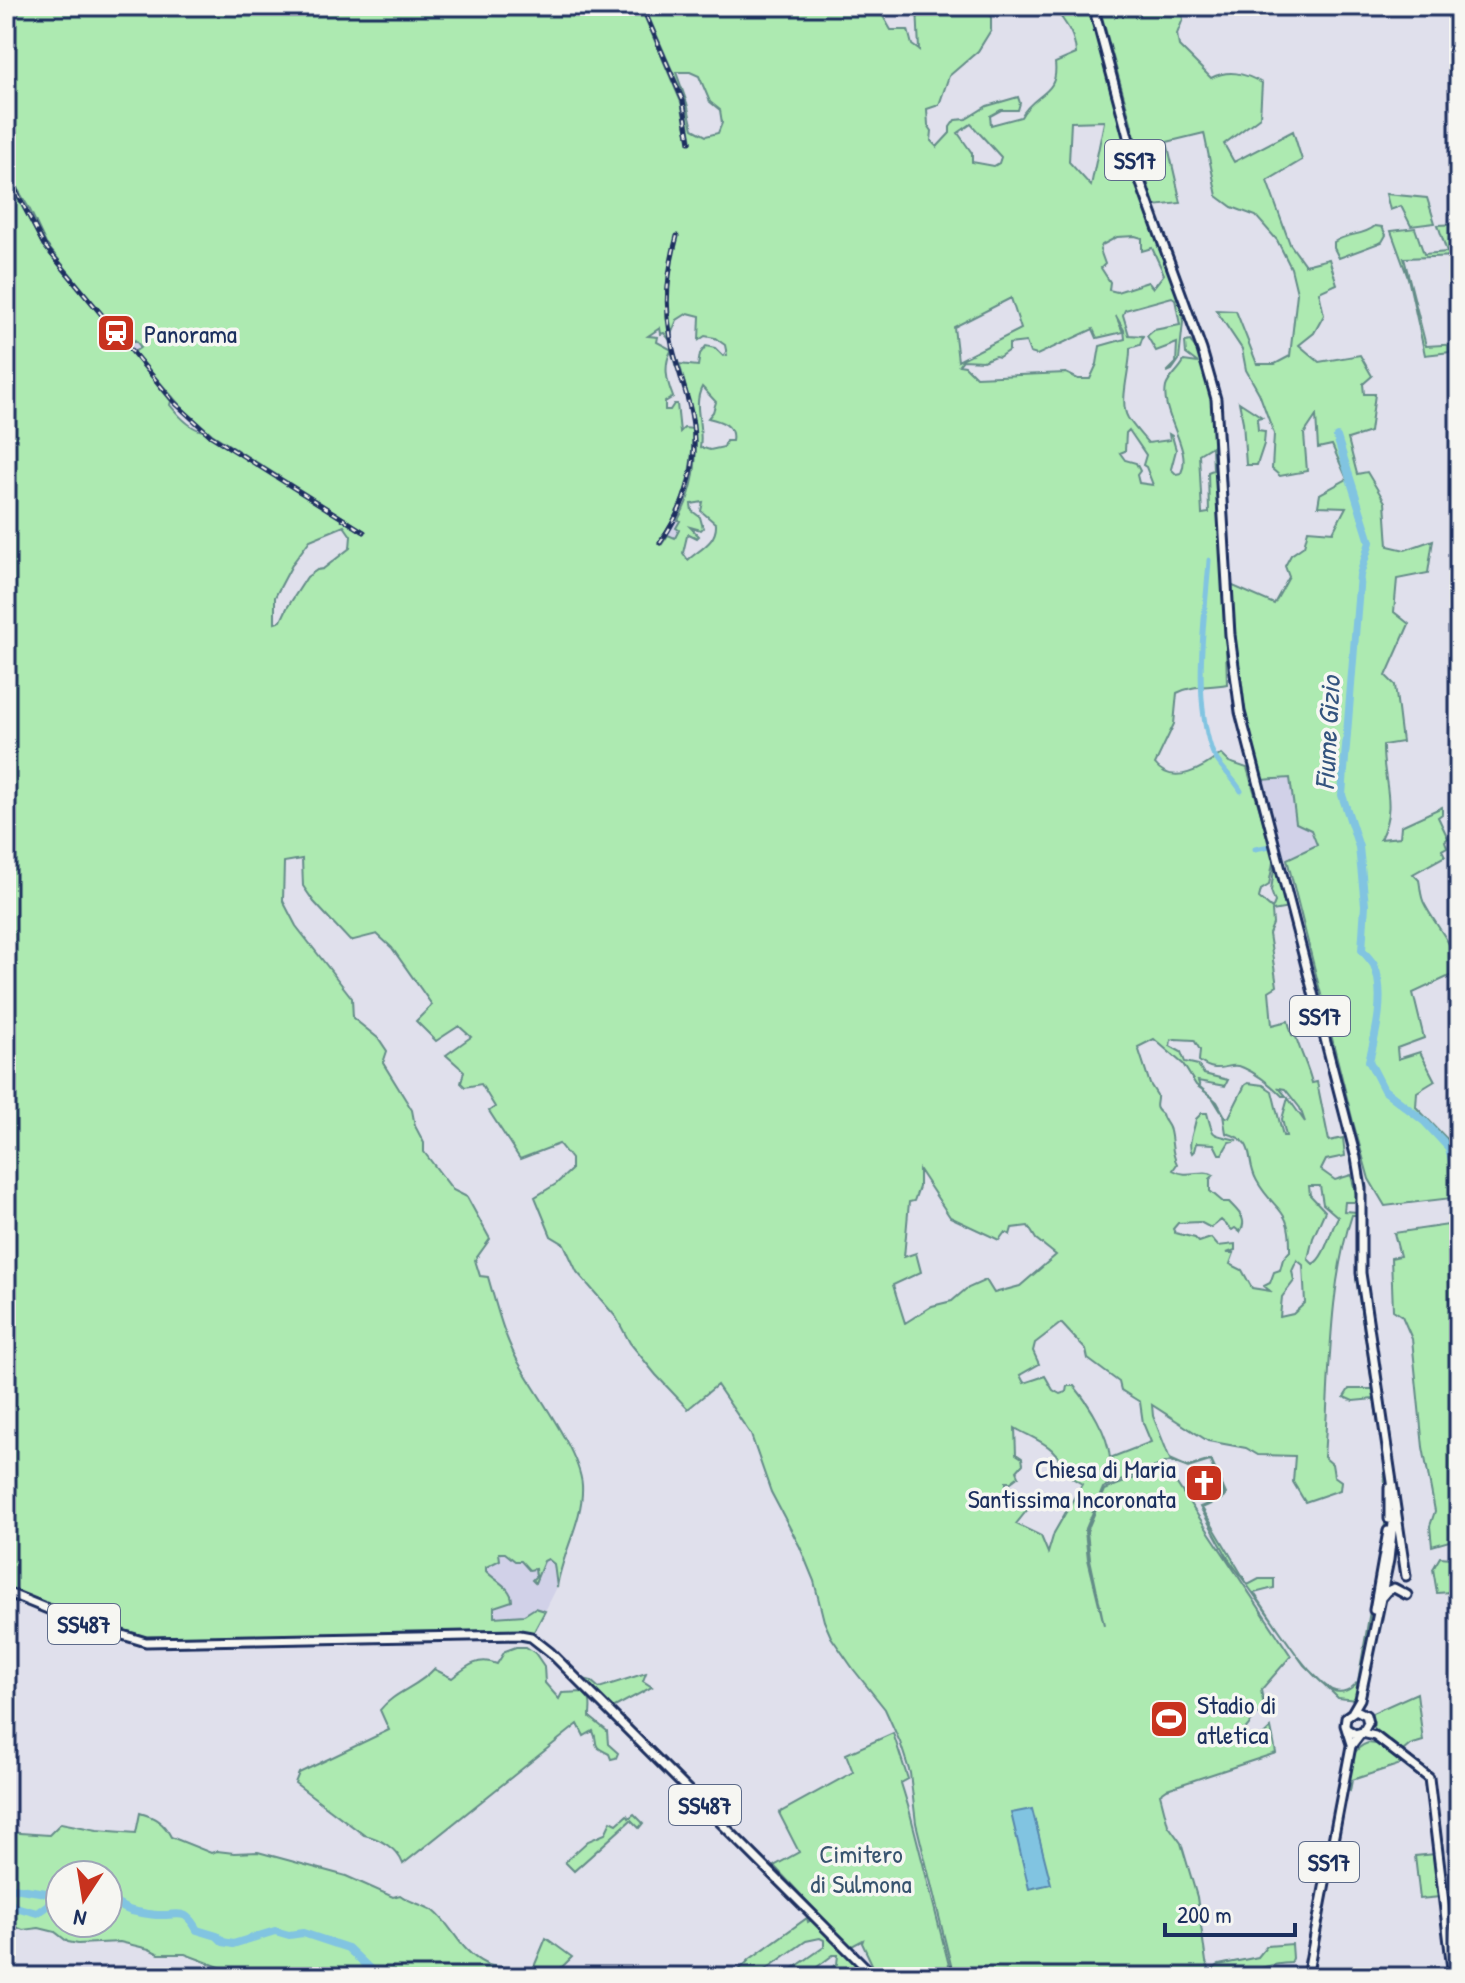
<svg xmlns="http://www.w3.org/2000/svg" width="1465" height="1983" viewBox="0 0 1465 1983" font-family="'Patrick Hand',sans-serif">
<rect width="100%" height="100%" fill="#e0e0ec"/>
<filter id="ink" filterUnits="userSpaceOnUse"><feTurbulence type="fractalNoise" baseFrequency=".0125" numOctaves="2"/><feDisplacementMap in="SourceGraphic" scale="16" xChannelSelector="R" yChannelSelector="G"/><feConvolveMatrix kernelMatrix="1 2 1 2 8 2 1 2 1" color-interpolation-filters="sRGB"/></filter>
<g filter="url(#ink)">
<path fill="#d1d1e8" d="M 6,169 L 30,210 L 46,244 L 128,344 L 135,339 L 141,347 L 135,353 L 175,400 L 212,434 L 365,530 L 364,534 L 210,437 L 172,403 L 43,246 L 6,175 Z
M 680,366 L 696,429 L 694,469 L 690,489 L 678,519 L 680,521 L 679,530 L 675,538 L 662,545 L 659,543 L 680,509 L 691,468 L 693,430 L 676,367 Z
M 1290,778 L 1296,823 L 1311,830 L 1317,846 L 1281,860 L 1261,780 Z
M 499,1553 L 505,1553 L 515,1561 L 521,1561 L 529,1570 L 535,1569 L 536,1577 L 532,1580 L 535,1583 L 544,1561 L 552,1560 L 557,1587 L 545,1611 L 535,1608 L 524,1615 L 494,1617 L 494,1608 L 512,1601 L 512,1596 L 510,1591 L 497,1583 L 486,1571 L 486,1567 L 500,1560 Z"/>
<path fill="#adeab1" stroke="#648c88" stroke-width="2" fill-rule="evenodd" d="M 6,6 L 640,6 L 681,102 L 689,143 L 692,142 L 685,100 L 644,6 L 870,6 L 880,11 L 891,30 L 908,30 L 912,45 L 919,50 L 917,6 L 986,6 L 991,11 L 991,30 L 978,51 L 949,76 L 939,105 L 927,109 L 928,125 L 932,131 L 931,141 L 937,147 L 950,133 L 950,127 L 955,120 L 966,119 L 987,106 L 1018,97 L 1020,103 L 1018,110 L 1001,110 L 990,116 L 991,125 L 1021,117 C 1034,92 1059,96 1055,63 L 1076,54 C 1075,33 1065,23 1053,6 L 1090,6 L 1149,215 L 1181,306 L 1183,322 L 1179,360 L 1172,370 L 1167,372 L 1176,363 L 1177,343 L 1156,351 L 1147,336 L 1154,330 L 1180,325 L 1175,299 L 1172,297 L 1125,310 L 1123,315 L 1129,335 L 1143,336 L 1140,345 L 1130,348 C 1131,368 1118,401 1128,418 C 1133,426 1141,435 1148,443 L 1170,440 L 1169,434 L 1172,436 L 1176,450 L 1171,469 L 1176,474 L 1181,473 C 1193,450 1160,414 1166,387 C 1169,377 1179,371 1184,361 L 1198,363 L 1186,354 L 1185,342 L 1190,341 C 1207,358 1211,390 1214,414 L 1224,568 L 1227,684 C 1208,688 1195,684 1177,693 L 1174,724 L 1155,764 C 1173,787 1204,768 1221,754 L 1229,762 L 1247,768 L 1274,857 L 1269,885 L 1261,890 L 1259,898 L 1272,909 L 1275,902 L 1271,891 L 1275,862 L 1289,908 L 1272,911 L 1273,924 L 1269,934 L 1277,986 L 1269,991 L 1272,1025 L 1288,1021 L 1292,1035 L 1296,1037 C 1301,1054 1308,1066 1312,1083 L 1317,1082 L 1329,1141 L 1343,1138 L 1345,1156 L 1326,1160 L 1321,1170 L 1335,1180 L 1351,1175 L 1358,1202 L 1345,1202 L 1344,1211 L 1358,1212 L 1357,1278 L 1387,1468 L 1388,1519 L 1356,1700 L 1338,1698 L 1304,1665 L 1228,1558 L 1200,1507 L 1222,1498 L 1224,1494 L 1210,1461 L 1188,1468 L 1170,1461 L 1103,1488 L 1085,1531 L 1088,1559 L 1104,1625 L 1090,1559 L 1087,1531 L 1104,1490 L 1165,1466 L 1291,1656 L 1261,1690 L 1264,1706 L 1244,1731 L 1256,1742 L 1271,1728 L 1276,1753 L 1167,1789 L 1160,1794 L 1168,1825 L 1181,1843 L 1197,1897 L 1206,1962 L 1210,1971 L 1219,1965 L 1258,1957 L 1267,1946 L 1292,1944 L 1293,1958 L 1291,1963 C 1277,1964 1257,1966 1247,1977 L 954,1977 L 916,1823 L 910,1773 L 900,1742 L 885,1709 L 854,1670 L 831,1637 L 824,1621 L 814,1581 L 800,1547 L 771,1492 L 751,1435 L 717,1385 L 688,1409 L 656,1375 L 630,1343 L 616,1317 L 577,1272 L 564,1244 L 551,1236 L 535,1197 L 556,1184 L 571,1170 L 571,1159 L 559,1144 L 520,1159 L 489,1111 L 495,1107 L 481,1084 L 465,1087 L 461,1083 L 464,1071 L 446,1055 L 471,1037 L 459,1026 L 436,1041 L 416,1021 L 432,1005 L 392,948 L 377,934 L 350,941 L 314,902 L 303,886 L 302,859 L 284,862 L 283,901 L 296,926 L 352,998 L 353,1018 L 379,1039 L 387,1051 L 383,1063 L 412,1110 L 415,1126 L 424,1143 L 424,1152 L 453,1190 L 467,1197 L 490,1239 L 475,1260 L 480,1276 L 488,1277 C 497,1308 505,1342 523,1370 C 539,1397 580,1454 582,1485 C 584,1519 562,1553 557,1587 L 554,1564 L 548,1559 L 544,1561 L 535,1583 L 532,1580 L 536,1576 L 535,1569 L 529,1570 L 521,1561 L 515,1561 L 505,1553 L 499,1553 L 500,1560 L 486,1567 L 486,1571 C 495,1581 512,1587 512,1601 L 494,1607 L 494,1617 L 524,1615 L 535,1608 L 545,1611 L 531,1637 L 146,1642 L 6,1592 L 6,1506 L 13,1506 L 6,1502 L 6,175 L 43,246 L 171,401 L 170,405 C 178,415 190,429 203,431 L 363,533 L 365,531 L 212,434 L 183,409 L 134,352 L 141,347 L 135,340 L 128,345 L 46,244 L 30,210 L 6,169 ZM 676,72 L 690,72 L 699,76 L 710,102 L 720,110 L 722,123 L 718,133 L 706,136 L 693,129 L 687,103 ZM 1104,121 L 1104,122 L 1091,186 L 1069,162 L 1071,122 ZM 971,124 L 1001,157 L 999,163 L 994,166 L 972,162 L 972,153 L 958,133 ZM 1135,236 L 1142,238 L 1142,251 L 1152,248 L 1164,274 L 1153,288 L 1148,282 L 1117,292 L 1109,290 L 1110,282 L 1101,268 L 1105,264 L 1100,250 L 1102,245 L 1117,237 ZM 1011,298 L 1021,329 L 958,361 L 954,327 ZM 688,313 L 700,316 L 699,340 L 705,336 L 715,338 L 725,345 L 727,355 L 723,356 L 715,348 L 706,346 L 700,354 L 698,366 L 679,364 L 674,351 L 657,342 L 658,337 L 648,336 L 660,328 L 661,334 L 664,333 L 669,339 L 677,320 ZM 1116,316 L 1124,330 L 1125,339 L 1100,346 L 1097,364 L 1090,379 L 1078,379 L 1066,373 L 976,377 L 965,366 L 959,365 L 963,360 L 983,361 L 995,356 L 999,357 L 1009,350 L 1009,344 L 1026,342 L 1030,353 L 1037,355 L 1093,329 L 1097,338 L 1123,332 ZM 671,351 L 676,367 L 680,366 C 695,420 707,468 678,520 L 680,521 L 676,528 L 679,530 L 675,538 L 668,535 L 662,544 L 659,542 C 684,507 693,472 693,429 L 684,428 L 680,432 L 677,404 L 674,404 L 670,410 L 665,410 L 665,402 L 673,397 C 667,382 663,366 671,351 ZM 702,387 L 716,402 L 713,412 L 708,418 C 721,421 735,425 732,441 L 726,441 L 724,447 L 710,450 L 700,447 C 704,426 692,406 702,387 ZM 1129,430 L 1146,455 L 1143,465 L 1146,467 L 1153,485 L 1139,483 L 1137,475 L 1140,471 L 1136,463 L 1125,460 L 1120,453 L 1125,451 L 1126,433 ZM 1212,446 L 1213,470 L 1208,472 L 1209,513 L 1202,514 L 1199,454 ZM 703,502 L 701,511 L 716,524 C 717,542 700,549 688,560 L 683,553 L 687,536 L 689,534 L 697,538 L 699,536 L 690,527 L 701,530 L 703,528 L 700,517 L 692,511 L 691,504 ZM 344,526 L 351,536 L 350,548 L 323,569 L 317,570 L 307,577 L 287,608 L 281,621 L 275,623 L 275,597 L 293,563 L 310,540 ZM 1154,1039 L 1183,1064 L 1196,1085 L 1212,1097 L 1223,1115 L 1226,1133 C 1259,1142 1244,1159 1257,1181 C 1275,1213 1291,1206 1290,1251 L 1283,1259 L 1280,1270 L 1274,1272 L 1270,1283 L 1264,1286 L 1270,1291 L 1252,1288 L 1242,1270 L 1230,1264 L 1234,1253 L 1227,1253 L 1235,1250 L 1235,1244 L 1218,1246 L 1211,1238 L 1199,1242 L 1195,1238 L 1175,1233 L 1173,1229 L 1178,1223 L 1200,1222 L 1211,1228 L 1221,1220 L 1232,1230 L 1235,1228 L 1240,1232 C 1249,1219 1237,1211 1229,1202 L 1223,1202 L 1210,1191 L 1210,1179 L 1214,1175 C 1203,1168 1187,1179 1173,1170 L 1177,1164 C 1171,1152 1173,1144 1170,1131 C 1169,1124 1163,1121 1162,1114 C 1152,1107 1158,1104 1157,1095 L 1150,1084 L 1138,1047 ZM 1175,1039 L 1194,1040 L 1200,1050 L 1199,1061 C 1220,1077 1229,1060 1244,1068 C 1258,1074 1271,1085 1282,1096 L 1286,1096 L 1279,1088 L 1285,1089 L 1300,1108 L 1305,1122 L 1288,1098 L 1282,1119 L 1286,1136 L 1283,1136 L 1272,1091 L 1263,1085 L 1248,1083 L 1245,1085 L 1229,1117 L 1226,1118 L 1217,1102 L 1200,1087 L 1198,1081 L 1225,1086 L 1228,1080 L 1204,1074 L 1198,1065 L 1185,1062 L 1181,1052 L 1170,1046 L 1171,1040 ZM 919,1170 L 950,1217 L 999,1240 L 1005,1232 L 1010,1235 L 1012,1228 L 1028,1226 L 1036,1239 L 1056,1255 L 1020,1286 L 994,1293 L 986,1280 L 966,1289 L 952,1301 L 932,1306 L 905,1323 L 893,1285 L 921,1272 L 916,1253 L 904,1257 L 909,1202 L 914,1201 L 919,1187 ZM 1309,1186 L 1320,1186 L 1323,1204 L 1338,1217 C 1330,1231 1325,1258 1313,1264 L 1308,1259 L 1313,1238 L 1325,1211 L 1310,1195 ZM 1352,1215 L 1356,1215 L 1356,1278 L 1373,1389 L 1349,1389 L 1344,1397 L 1353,1401 L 1374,1399 L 1384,1457 L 1386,1518 L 1358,1681 C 1352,1689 1342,1695 1332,1690 C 1305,1675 1273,1619 1254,1593 L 1274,1588 L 1274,1579 L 1259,1579 L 1248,1585 L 1202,1508 L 1224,1498 L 1226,1494 L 1211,1460 L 1188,1467 L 1170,1459 L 1153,1416 L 1152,1405 L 1208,1441 L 1246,1448 L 1258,1455 L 1295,1456 L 1293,1482 L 1305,1502 L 1340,1490 L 1341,1481 L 1334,1476 L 1332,1464 L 1324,1457 C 1330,1381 1328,1287 1352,1215 ZM 1297,1260 L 1303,1265 L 1305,1303 L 1293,1314 L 1280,1317 L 1282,1297 L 1294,1281 L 1292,1271 ZM 1061,1323 L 1086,1350 L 1088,1359 L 1119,1382 L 1121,1390 L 1140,1402 L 1143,1423 L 1151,1442 L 1110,1458 C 1108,1434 1090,1405 1074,1386 L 1067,1386 L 1066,1392 L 1060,1394 L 1053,1390 L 1045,1376 L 1024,1383 L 1020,1375 L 1039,1364 L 1033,1351 L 1035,1343 ZM 1015,1428 C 1037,1441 1060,1446 1064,1473 L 1082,1484 L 1054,1533 L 1048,1553 L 1041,1536 L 1016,1524 L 1032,1504 L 1006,1493 L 1006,1482 L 1011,1482 L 1019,1476 L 1017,1471 L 1023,1464 L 1022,1458 L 1016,1454 Z
M 1099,6 L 1180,6 L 1183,19 L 1177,34 L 1179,46 L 1211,78 C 1229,69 1244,73 1262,83 L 1260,117 L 1224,144 L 1234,162 L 1293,131 L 1302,160 L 1267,181 L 1290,244 L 1305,265 L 1329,259 L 1337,284 L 1319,292 L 1324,315 L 1314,333 L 1299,345 L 1319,362 L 1360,355 L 1372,376 L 1363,384 L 1364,394 L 1375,394 L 1370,432 L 1348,439 L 1357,474 L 1367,472 L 1385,502 L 1388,546 L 1405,550 L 1433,540 L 1428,573 L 1397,579 L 1394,612 L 1409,624 L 1386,676 L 1395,685 L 1402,742 L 1383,745 C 1382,781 1398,804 1380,839 L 1400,837 L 1401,826 L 1442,807 L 1442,814 L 1438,817 L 1448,838 L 1445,841 L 1447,847 L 1442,850 L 1445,856 L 1413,874 L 1419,880 C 1421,889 1420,897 1425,905 C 1437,928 1459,950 1459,976 L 1456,973 L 1413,993 L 1424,1038 L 1397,1048 L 1398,1059 L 1420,1052 L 1435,1081 L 1417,1092 L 1416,1107 L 1448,1140 L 1459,1143 L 1459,1529 L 1453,1540 L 1432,1546 L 1430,1526 L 1435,1511 L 1423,1447 L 1412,1339 L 1402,1316 L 1393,1310 L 1391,1258 L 1400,1256 L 1394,1233 L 1455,1224 L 1451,1198 L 1385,1206 L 1369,1179 L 1353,1122 L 1287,859 L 1317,845 L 1311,830 L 1296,823 L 1290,778 L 1261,780 L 1241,701 L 1231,585 L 1274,604 L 1289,577 L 1285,566 L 1291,555 L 1304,546 L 1308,530 L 1333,532 L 1346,507 L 1318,506 L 1320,494 L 1347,479 L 1332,445 L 1318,448 L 1316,416 L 1304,434 L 1307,471 L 1280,476 L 1272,469 L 1274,434 L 1259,393 L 1246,370 L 1242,349 L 1216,310 L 1236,311 L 1257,364 L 1275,364 L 1290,356 L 1297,293 L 1291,268 L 1277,240 L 1256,216 L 1232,207 L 1217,196 L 1204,133 L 1167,142 L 1181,203 L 1154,206 Z
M 1386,194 L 1427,198 L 1435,223 L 1411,226 L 1401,206 L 1390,210 Z
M 1459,224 L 1459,256 L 1404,258 L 1426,346 L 1459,344 L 1459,351 L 1425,355 L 1408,278 L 1391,231 L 1415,228 L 1424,254 L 1447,252 L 1438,225 Z
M 1375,226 L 1382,227 L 1386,235 L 1382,242 L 1339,258 L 1334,248 L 1334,242 C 1347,233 1364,236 1375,226 Z
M 1239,402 L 1262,417 L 1257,418 L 1258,430 L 1265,431 L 1264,444 L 1257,465 L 1246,465 L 1243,422 Z
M 1202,1113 L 1207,1113 C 1214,1139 1210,1133 1237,1140 L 1229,1142 L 1222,1154 L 1219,1154 L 1214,1144 L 1196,1143 L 1194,1151 L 1192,1153 C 1187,1144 1194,1131 1196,1119 Z
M 1440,1557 L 1451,1558 C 1456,1570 1457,1581 1451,1592 L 1437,1593 L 1433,1569 Z
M 516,1647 L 526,1647 L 535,1653 L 544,1666 L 545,1683 L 559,1699 L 562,1693 L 584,1692 C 593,1701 590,1706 590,1717 L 607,1731 L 608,1744 L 618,1753 L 616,1758 L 611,1759 L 609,1754 C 589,1744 600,1746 593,1731 L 584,1736 L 578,1724 L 403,1864 C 398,1849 379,1838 364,1835 L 295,1783 L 299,1773 L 389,1730 L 380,1710 C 394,1692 418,1687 434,1669 L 452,1678 C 466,1667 478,1656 497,1664 L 505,1651 Z
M 646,1673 L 643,1681 L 652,1687 L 611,1709 L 580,1678 L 591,1681 L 599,1688 Z
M 1417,1693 L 1423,1741 L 1410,1745 L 1403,1751 L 1375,1730 L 1370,1714 Z
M 893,1733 L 908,1779 L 901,1783 L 909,1809 L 952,1977 L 878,1977 L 862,1943 L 863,1940 L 850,1947 L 774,1866 L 799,1852 L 779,1813 L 853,1772 L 846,1754 Z
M 1368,1743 L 1376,1744 L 1404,1763 L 1352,1780 L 1350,1791 L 1346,1789 C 1349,1771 1348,1749 1368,1743 Z
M 140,1813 C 155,1817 164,1823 171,1837 L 211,1853 L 217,1851 L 234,1853 L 258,1852 L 346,1876 L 393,1897 L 400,1895 C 410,1903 423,1904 434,1911 C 453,1926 460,1952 486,1964 C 505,1972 517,1961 539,1977 L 246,1977 L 185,1954 L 159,1954 L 149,1949 L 120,1942 L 78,1944 L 68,1942 L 55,1932 L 39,1928 L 23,1930 L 6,1923 L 6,1832 L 49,1835 L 61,1823 L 97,1830 L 136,1833 ZM 60,1875 L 108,1875 L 108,1923 L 60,1923 Z
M 634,1814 L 643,1823 L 639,1828 L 631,1820 L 574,1871 L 565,1862 L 588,1841 L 605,1834 L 611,1821 L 617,1824 L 627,1815 L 629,1818 Z
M 1435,1854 L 1440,1897 L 1420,1899 L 1415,1856 Z
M 807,1918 L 808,1922 L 813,1919 L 869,1977 L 856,1977 L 853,1974 L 847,1977 L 817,1977 L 837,1964 L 838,1955 L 833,1955 L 804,1977 L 781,1977 L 824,1947 L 824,1940 L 820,1938 L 806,1941 L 755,1977 L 732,1977 L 750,1959 Z
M 546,1938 L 572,1957 L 560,1969 L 568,1977 L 541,1977 L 533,1969 Z"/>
<path fill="#81c4e1" stroke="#5888ad" stroke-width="2" d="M 1032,1809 L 1051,1884 L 1029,1889 L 1011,1813 Z"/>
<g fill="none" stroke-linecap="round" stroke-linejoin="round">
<path stroke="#5888ad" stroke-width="2" d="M 1365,1977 L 1379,1972"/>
<path stroke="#81c4e1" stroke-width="5" d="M 1209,560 C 1205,621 1192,693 1212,751 C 1216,764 1234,778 1241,791
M 1255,849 L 1270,846"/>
<path stroke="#81c4e1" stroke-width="8" d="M 1337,437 L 1370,542 L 1360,575 L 1342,795 L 1359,847 L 1365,905 L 1362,950 C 1365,954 1371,960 1374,965 C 1386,993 1376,1034 1369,1061 L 1384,1090 L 1424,1121 L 1449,1148 L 1459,1188
M 6,1887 L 60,1895
M 6,1889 L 12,1906 L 37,1913 L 60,1896
M 108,1901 C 117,1902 123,1909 132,1911 C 137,1912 155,1915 158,1915 C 180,1916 184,1907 197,1930 L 217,1936 L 223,1942 L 233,1944 L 275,1931 L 289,1935 L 303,1933 L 348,1948 L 378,1977"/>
<defs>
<path id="major" d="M 1093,6 L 1140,181 L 1202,350 L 1216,399 L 1230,635 L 1240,712 L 1356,1158 L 1361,1188 L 1361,1273 L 1406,1576
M 1389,1519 L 1389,1488
M 6,1592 L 82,1623 L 146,1642 L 520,1635 L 531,1637 L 550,1652 L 875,1977
M 1382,1597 L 1387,1591 L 1394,1588 L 1407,1595
M 1374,1610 L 1388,1531
M 1353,1711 L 1360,1699 L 1389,1560 L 1394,1514
M 1347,1729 L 1355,1734 L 1363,1732 L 1368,1723 L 1366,1715 L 1356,1710 L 1346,1717 L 1345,1725 L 1351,1744
M 1362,1733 L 1375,1736 L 1429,1778 L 1453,1977
M 1307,1977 L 1351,1746 L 1361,1733"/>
</defs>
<use href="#major" stroke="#1b2f5e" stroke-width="13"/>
<use href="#major" stroke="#f6f6f2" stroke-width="7"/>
<defs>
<path id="rail" d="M 642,6 L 683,101 L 690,142
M 6,172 L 44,245 L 174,402 L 211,436 L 364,532
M 660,543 C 689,502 702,454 689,404 C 683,381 673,358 670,333 C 664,300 668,269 677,236"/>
</defs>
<use href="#rail" stroke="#1b2f5e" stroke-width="5"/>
<use href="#rail" stroke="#f6f6f2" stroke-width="2" stroke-dasharray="6" stroke-linecap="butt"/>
</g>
</g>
<defs>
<symbol id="station-square" viewBox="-11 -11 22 22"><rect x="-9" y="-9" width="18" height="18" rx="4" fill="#c8321e" stroke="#f6f6f2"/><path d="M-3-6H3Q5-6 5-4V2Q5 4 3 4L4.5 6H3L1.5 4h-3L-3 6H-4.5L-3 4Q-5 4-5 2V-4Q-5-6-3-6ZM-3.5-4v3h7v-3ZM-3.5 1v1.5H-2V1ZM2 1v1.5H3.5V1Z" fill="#fff"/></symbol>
<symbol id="church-square" viewBox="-11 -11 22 22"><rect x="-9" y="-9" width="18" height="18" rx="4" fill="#c8321e" stroke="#f6f6f2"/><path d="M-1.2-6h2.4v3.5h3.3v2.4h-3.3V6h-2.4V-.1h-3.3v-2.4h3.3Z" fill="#fff"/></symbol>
<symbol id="stadium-square" viewBox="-11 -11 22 22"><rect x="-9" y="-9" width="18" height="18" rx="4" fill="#c8321e" stroke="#f6f6f2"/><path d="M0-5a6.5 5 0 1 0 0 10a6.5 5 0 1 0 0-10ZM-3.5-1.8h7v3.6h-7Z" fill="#fff"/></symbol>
</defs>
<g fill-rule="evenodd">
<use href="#station-square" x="94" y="311" width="44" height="44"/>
<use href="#church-square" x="1182" y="1461" width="44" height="44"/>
<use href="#stadium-square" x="1147" y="1697" width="44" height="44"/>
</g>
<g text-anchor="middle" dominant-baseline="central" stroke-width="7" stroke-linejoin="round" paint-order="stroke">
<g fill="#f6f6f2" stroke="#5d6b8a" stroke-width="2">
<rect x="1105" y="140" width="60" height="40" rx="6"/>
<rect x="1290" y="996" width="60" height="40" rx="6"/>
<rect x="48" y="1604" width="72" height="40" rx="6"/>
<rect x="669" y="1785" width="72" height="40" rx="6"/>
<rect x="1299" y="1842" width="60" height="40" rx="6"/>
</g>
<g font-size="24" font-weight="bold" fill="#1b2f5e">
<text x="1135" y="160">SS17</text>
<text x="1320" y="1016">SS17</text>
<text x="84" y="1624">SS487</text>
<text x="705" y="1805">SS487</text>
<text x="1329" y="1862">SS17</text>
</g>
<g font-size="26" fill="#1b2f5e" stroke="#f6f6f2" text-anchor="start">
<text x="144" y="333">Panorama</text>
<text x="1176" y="1468" text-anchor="end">Chiesa di Maria<tspan x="1176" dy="30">Santissima Incoronata</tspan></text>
<text x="1197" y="1704">Stadio di<tspan x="1197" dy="30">atletica</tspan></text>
</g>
<g font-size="26" fill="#38546f" stroke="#f6f6f2">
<text x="861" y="1853">Cimitero<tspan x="861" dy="30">di Sulmona</tspan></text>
</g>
<g font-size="28" font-style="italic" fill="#34547f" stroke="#f6f6f2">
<text transform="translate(1327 733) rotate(-87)">Fiume Gizio</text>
</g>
</g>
<rect width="1465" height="1983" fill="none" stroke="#f6f6f2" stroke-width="32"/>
<rect x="16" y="16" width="1433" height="1951" fill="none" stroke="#1b2f5e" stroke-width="3" filter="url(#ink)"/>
<g transform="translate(84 1899) rotate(192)"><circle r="38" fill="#f6f6f2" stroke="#9ea6b7" stroke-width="2"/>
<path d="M0-6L14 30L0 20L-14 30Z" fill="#c8321e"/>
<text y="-12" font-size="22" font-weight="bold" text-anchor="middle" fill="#1b2f5e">N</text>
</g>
<path d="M1165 1923v12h130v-12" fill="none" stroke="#1b2f5e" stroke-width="4"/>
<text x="1177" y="1923" font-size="24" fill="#1b2f5e" stroke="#f6f6f2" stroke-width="6" paint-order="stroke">200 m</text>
</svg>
